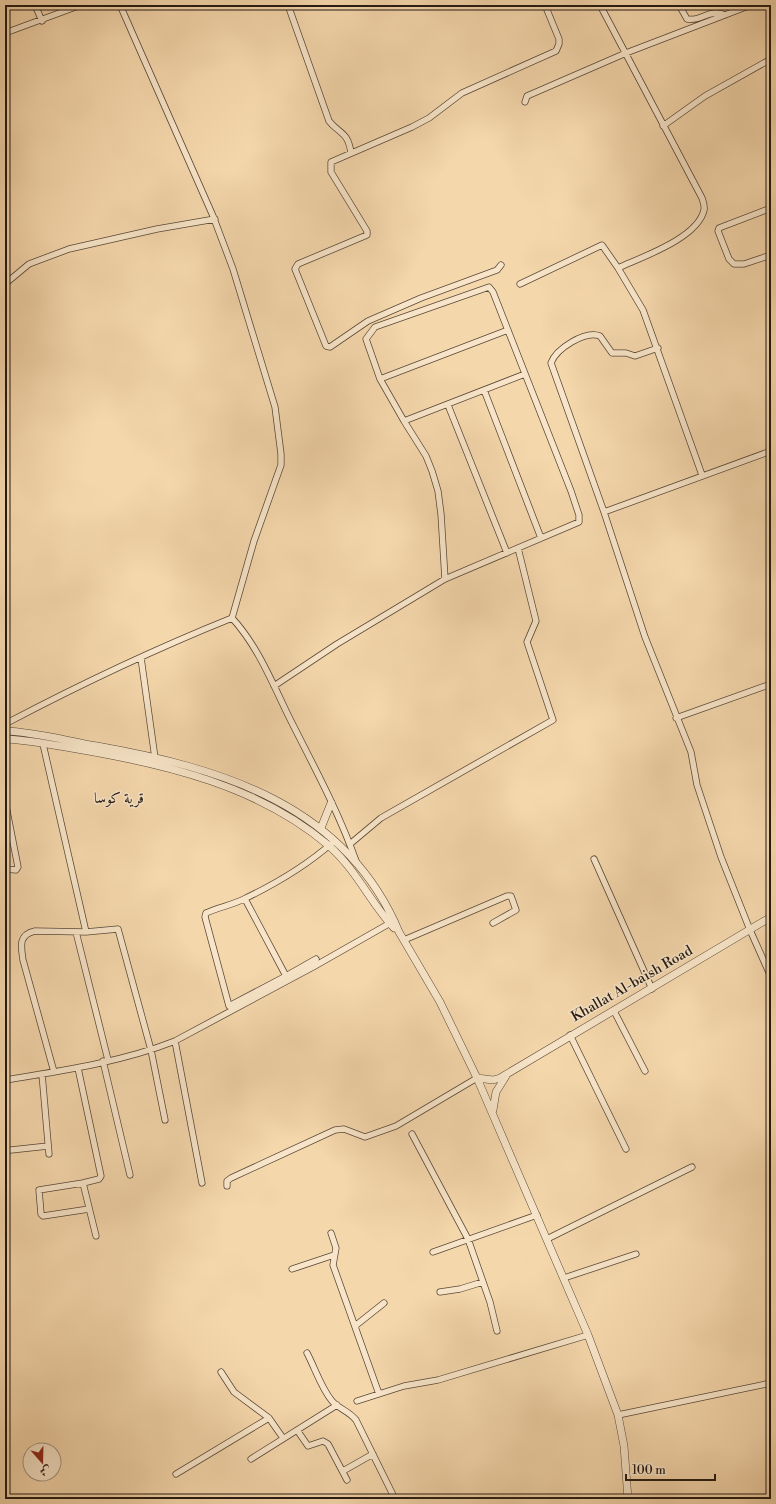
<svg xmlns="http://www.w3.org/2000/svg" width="776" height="1504" viewBox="0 0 776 1504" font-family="'Libre Bodoni',Amiri,serif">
<rect width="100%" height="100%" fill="#f5d7ac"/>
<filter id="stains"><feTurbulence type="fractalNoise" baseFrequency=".005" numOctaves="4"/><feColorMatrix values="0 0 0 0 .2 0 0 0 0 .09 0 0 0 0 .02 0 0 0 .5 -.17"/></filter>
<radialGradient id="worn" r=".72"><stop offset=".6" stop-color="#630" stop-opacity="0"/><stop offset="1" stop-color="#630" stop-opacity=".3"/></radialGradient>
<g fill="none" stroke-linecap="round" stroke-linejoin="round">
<defs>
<path id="minor" d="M 35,5 L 42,21
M 120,5 L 213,216 L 233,269 L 275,407 L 281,454 L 281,465 L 254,541 L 232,618
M 288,5 L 329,121 C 339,134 348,131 351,153
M 600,5 L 702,198 C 703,201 705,206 704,210 C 698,238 642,257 618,268
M 679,5 L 687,19 C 702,22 708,8 725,15
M 5,33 L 81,5
M 525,102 L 527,96 L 626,53 L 751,5
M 663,126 L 705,96 L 771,59
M 771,208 L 719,228 L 718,231 L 729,259 L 734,264 L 744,264 L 771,255
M 501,265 L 497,270 L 421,298 L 368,321 L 330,347 L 326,346 L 295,269 L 298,264 L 367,235 L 367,231 L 331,172 L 331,162 L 412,127 L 429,118 L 462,93 L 556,51 L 559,44 L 559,39 L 545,5
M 5,284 L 29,264 L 69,249 L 157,229 L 215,219
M 520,284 L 602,245 L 618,268 L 643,310 L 702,475
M 380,379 L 508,330
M 484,390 L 541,538
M 448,405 L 507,553
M 404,421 L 525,374
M 771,451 L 604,512 L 645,637 L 691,752 L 697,785 L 721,857 L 750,930 L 771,977
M 604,512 L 551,363 C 556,349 585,330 600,336 L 612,353 L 626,353 L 635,356 L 658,348
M 232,618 C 257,645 272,682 288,715 C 312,763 338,810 356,861
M 141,658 L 155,758
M 274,686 L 337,644 L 445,579 L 579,522 L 579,515 L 571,491 L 493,292 L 489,287 L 375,327 L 366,339 L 380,379 L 404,421 L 426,456 L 432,471 L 438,491 L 441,514 L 445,579
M 676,718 L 771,684
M 5,724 C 79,685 155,649 232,618
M 43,744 L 86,932
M 5,801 L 18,867 L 16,870 L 5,869
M 350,844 L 381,818 L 553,720 L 527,642 L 536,621 L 518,548
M 594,859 L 652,989
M 245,899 L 286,976 L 229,1006 L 205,917 L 206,913 C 219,907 233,905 246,898 C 277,883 306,866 332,843
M 76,932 L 108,1060
M 404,940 L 507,896 L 511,896 L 516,910 L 493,923
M 286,976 L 316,959
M 614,1011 L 645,1071
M 570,1035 L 626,1149
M 175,1041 L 202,1183
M 103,1061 L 130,1175
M 78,1068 L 101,1176 L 99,1179 L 83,1183 L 96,1236
M 54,1072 L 23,960 C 21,946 18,935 35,931 L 86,932 L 118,929 L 151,1050 L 165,1120
M 42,1074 L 49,1154
M 5,1080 C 61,1071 122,1062 175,1041 L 313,967 L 392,922
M 412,1134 L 468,1239 L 490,1302 L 497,1331
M 11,1150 L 48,1146
M 83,1183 L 39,1190 L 41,1214 L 43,1216 L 89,1209
M 227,1186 L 227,1181 L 231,1178 L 335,1130 L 344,1129 L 365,1137 L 396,1126 L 477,1078
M 331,1233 L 336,1248 L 333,1265 L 379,1394
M 547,1239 L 692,1167
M 433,1252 L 537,1215
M 292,1269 L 334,1255
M 564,1278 L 636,1254
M 440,1292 L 460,1289 L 483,1282
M 355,1326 L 384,1303
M 307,1353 C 315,1368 321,1388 332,1401 C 339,1409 349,1411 356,1420 L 395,1499
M 221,1372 L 234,1392 L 269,1418 L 283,1438
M 357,1401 L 404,1386 L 438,1380 L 588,1335
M 618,1415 L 771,1383
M 297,1430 L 308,1446 L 323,1441 L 328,1444 L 347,1480
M 251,1459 L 337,1405
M 343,1471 L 373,1454
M 176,1474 L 269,1418
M 618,1499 L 628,1496"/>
<path id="tertiary" d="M 5,731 C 36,732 67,741 97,746 C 221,768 346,805 399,932 L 440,1002 L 477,1078 L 588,1335 L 618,1415 L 624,1446 L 628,1499
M 5,739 C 29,740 53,745 77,749 C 165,764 259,786 328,845 C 356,869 370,902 394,928
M 321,828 L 331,803
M 477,1078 L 493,1080 L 500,1078 L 771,917
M 493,1110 L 496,1092 L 506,1076"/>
</defs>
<use href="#minor" stroke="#584838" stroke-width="7"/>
<use href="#tertiary" stroke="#584838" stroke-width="8"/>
<use href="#minor" stroke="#f8e5c9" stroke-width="5.5"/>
<use href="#tertiary" stroke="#f8e5c9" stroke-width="7"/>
</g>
<g text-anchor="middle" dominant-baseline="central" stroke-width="3" stroke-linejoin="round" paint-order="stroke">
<g font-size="14" fill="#231912" stroke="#f8e5c9">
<text transform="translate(632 984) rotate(-30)">Khallat Al-baish Road</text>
</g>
<g font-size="15" fill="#231912" stroke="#f8e5c9">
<text x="119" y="798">قرية كوسا</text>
</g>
</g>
<rect width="776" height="1504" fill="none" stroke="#f5d7ac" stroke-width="20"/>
<rect x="6" y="6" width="764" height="1492" fill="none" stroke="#231912" stroke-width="2"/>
<rect x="10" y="10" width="756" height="1484" fill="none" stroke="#231912"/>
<g transform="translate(42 1462) rotate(160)"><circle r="19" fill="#f8e5c9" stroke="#a39380"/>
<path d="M0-3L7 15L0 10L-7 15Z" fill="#8f2418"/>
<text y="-6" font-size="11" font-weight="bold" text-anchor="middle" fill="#231912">ش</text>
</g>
<path d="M626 1474v6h89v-6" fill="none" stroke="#231912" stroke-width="2"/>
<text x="632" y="1474" font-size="12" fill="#231912" stroke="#f8e5c9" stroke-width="3" paint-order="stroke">100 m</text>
<rect width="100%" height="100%" filter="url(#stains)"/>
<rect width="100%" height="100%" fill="url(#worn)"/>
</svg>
